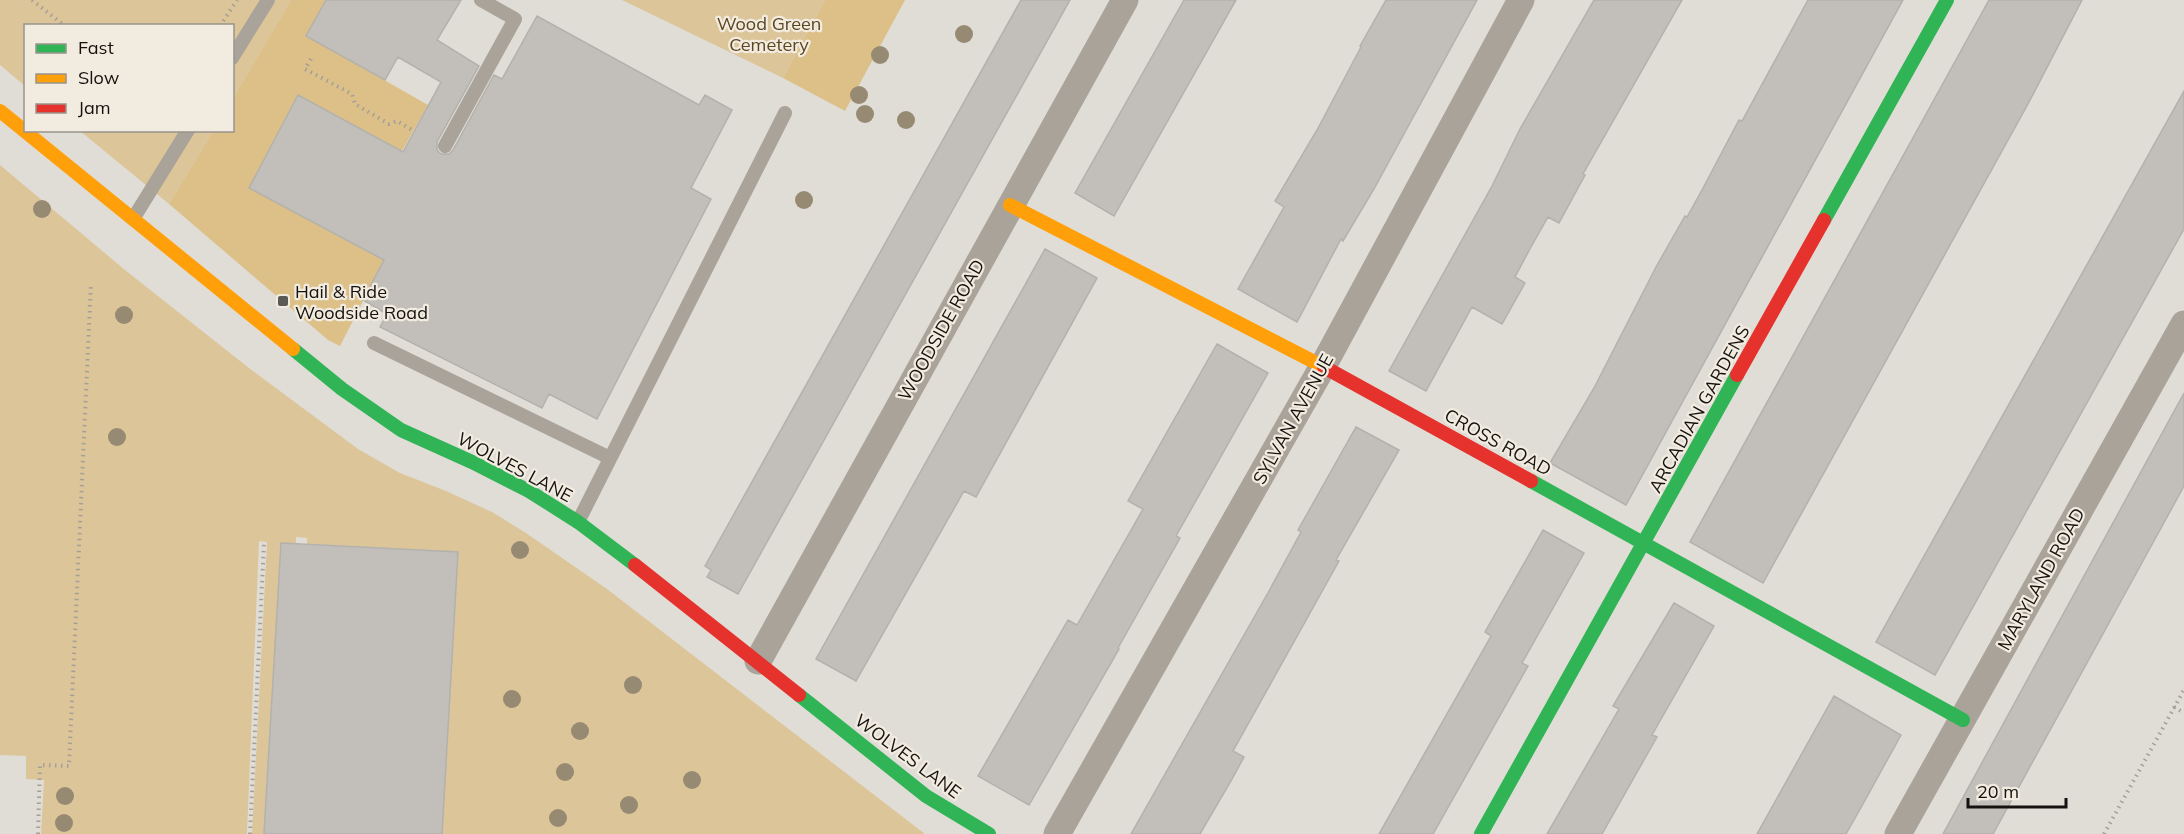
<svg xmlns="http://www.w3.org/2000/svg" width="2184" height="834" viewBox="0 0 2184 834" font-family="Mulish,sans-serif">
<rect width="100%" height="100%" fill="#e0ddd7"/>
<path fill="#ddc59a" d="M 0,0 L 291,0 L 233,98 L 232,26 L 26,26 L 25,86 L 0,65 Z
M 622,0 L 825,0 L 783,78 Z
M 80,131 L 213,131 L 169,204 Z
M 0,165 L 125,270 L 249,368 L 358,449 L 400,473 L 446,491 L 492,512 L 526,533 L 607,589 L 925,834 L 442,834 L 458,552 L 307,544 L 307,538 L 296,537 L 296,544 L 281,543 L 264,834 L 252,834 L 267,542 L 259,541 L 247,834 L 41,834 L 44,780 L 26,779 L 26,756 L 0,755 Z"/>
<path fill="#dcc088" d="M 291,0 L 394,0 L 358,65 L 428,105 L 402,151 L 298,96 L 250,188 L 384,260 L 340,346 L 328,340 L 169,204 L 213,131 L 232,130 L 233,98 Z
M 825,0 L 905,0 L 845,111 L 783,78 Z"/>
<path fill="#c2bfba" stroke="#b3b1ac" stroke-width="1.5" d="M 326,0 L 461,0 L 437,40 L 479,66 L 437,142 L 437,150 L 441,154 L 449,154 L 453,150 L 494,75 L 502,79 L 537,16 L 699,105 L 705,95 L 732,110 L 691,188 L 711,199 L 597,419 L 549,394 L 542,408 L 380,327 L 387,314 L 363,300 L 384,260 L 249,188 L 298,95 L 403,152 L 441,82 L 398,57 L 385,80 L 306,36 Z
M 1021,0 L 1070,0 L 738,594 L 707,577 L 711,570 L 705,566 Z
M 1184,0 L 1236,0 L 1114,216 L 1075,193 Z
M 1386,0 L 1477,0 L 1374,189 L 1343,241 L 1341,239 L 1297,322 L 1238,289 L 1284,207 L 1275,201 L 1317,130 L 1361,47 L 1360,46 Z
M 1594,0 L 1682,0 L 1583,174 L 1585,175 L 1559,223 L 1548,217 L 1531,247 L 1515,277 L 1525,283 L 1502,324 L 1472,307 L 1426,391 L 1389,371 L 1492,186 L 1520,129 Z
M 1808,0 L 1903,0 L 1626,505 L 1550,463 L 1594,388 L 1656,267 L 1685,216 L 1687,217 L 1702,190 L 1739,120 L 1742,121 Z
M 1989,0 L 2082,0 L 2028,104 L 1763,583 L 1690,542 Z
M 2184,91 L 2184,229 L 1935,675 L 1876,642 Z
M 1045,249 L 1097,278 L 976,497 L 964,491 L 856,681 L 816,659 Z
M 1217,344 L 1268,373 L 1176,536 L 1180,538 L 1118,648 L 1119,649 L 1029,805 L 978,776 L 1068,620 L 1077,625 L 1143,509 L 1128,501 Z
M 2184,393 L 2184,486 L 2149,550 L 1993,834 L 1943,834 Z
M 1356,427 L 1399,450 L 1336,560 L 1339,561 L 1233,751 L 1244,757 L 1231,781 L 1200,834 L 1131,834 L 1269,591 L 1301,532 L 1298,530 Z
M 1543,530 L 1584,553 L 1522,663 L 1528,666 L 1433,834 L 1379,834 L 1491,636 L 1485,632 Z
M 281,543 L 458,552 L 442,834 L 264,834 Z
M 1674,603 L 1714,626 L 1652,735 L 1657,737 L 1602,834 L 1547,834 L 1619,709 L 1613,706 Z
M 1834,696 L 1901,735 L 1863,804 L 1846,834 L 1757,834 Z"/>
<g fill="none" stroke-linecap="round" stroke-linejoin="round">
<path stroke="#a49f97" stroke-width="4" stroke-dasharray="1.5 4.5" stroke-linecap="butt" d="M 32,0 L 65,26
M 220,26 L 237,0
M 311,59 L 305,69 L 352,94 L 355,104 L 389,124 L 397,121 L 414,131
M 2174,707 L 2184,713
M 38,834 L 40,765 L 69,766 L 91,283
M 250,834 L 264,543
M 2104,834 L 2184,690"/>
<path stroke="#a9a39a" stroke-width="14" d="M 232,58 L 268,0
M 445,146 L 515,19 L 481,0
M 133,219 L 188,130
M 374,343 L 610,458
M 578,522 L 785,113"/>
<path stroke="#a9a39a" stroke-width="27" d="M 758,661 L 1125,0
M 1057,834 L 1323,366 L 1521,0
M 1898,834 L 2184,324"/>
<path stroke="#30b455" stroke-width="14" d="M 1824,220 L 1947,0
M 293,349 L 342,389 L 401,430 L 472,462 L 529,491 L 578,522 L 635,565
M 1531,481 L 1963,720
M 799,695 L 926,796 L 989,834
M 1481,834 L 1737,375"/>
<path stroke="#ff9f0a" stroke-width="14" d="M 0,111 L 293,349
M 1010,205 L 1324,367"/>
<path stroke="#e5322d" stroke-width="14" d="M 1324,367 L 1531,481
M 1737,375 L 1824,220
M 635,565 L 799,695"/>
</g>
<g fill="#978a72">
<circle cx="964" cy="34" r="9"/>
<circle cx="880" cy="55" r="9"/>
<circle cx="859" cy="95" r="9"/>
<circle cx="865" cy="114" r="9"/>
<circle cx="906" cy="120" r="9"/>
<circle cx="804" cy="200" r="9"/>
<circle cx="42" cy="209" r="9"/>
<circle cx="124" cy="315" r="9"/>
<circle cx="117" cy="437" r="9"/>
<circle cx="520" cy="550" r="9"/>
<circle cx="633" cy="685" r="9"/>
<circle cx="512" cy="699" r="9"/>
<circle cx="580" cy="731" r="9"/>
<circle cx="565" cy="772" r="9"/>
<circle cx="692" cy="780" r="9"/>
<circle cx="65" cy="796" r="9"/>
<circle cx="629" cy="805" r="9"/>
<circle cx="558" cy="818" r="9"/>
<circle cx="64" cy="823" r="9"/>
</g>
<rect fill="#5b5954" stroke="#f2ebe0" stroke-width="2" x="277" y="295" width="12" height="12" rx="3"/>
<g text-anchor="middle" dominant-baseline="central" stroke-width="4.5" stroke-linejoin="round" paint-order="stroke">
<g font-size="18" fill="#5b461f" stroke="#f2ebe0">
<text x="769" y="23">Wood Green<tspan x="769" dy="21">Cemetery</tspan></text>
</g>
<g font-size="18" fill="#14120e" stroke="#f2ebe0" text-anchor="start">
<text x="295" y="291">Hail &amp; Ride<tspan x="295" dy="21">Woodside Road</tspan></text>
</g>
<g font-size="18" fill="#14120e" stroke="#f2ebe0">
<text transform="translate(941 330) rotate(-61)">WOODSIDE ROAD</text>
<text transform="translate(1699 409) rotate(-61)">ARCADIAN GARDENS</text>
<text transform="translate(1293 419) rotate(-61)">SYLVAN AVENUE</text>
<text transform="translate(1498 442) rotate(29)">CROSS ROAD</text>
<text transform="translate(515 467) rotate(28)">WOLVES LANE</text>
<text transform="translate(2041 579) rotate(-61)">MARYLAND ROAD</text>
<text transform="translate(908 756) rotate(37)">WOLVES LANE</text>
</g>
</g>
<rect x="24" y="24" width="210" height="108" fill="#f2ebe0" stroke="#99948c" stroke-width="1.5"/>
<rect x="36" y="44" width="30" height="9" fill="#30b455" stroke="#99948c" stroke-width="1.5"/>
<text x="78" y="54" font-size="18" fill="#14120e">Fast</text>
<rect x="36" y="74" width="30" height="9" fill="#ff9f0a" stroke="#99948c" stroke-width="1.5"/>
<text x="78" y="84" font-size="18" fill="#14120e">Slow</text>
<rect x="36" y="104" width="30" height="9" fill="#e5322d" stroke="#99948c" stroke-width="1.5"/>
<text x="78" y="114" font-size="18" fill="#14120e">Jam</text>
<path d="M1968 798v9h98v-9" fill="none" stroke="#14120e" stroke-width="3"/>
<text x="1977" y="798" font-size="18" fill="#14120e" stroke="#f2ebe0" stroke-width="4.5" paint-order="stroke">20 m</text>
</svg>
